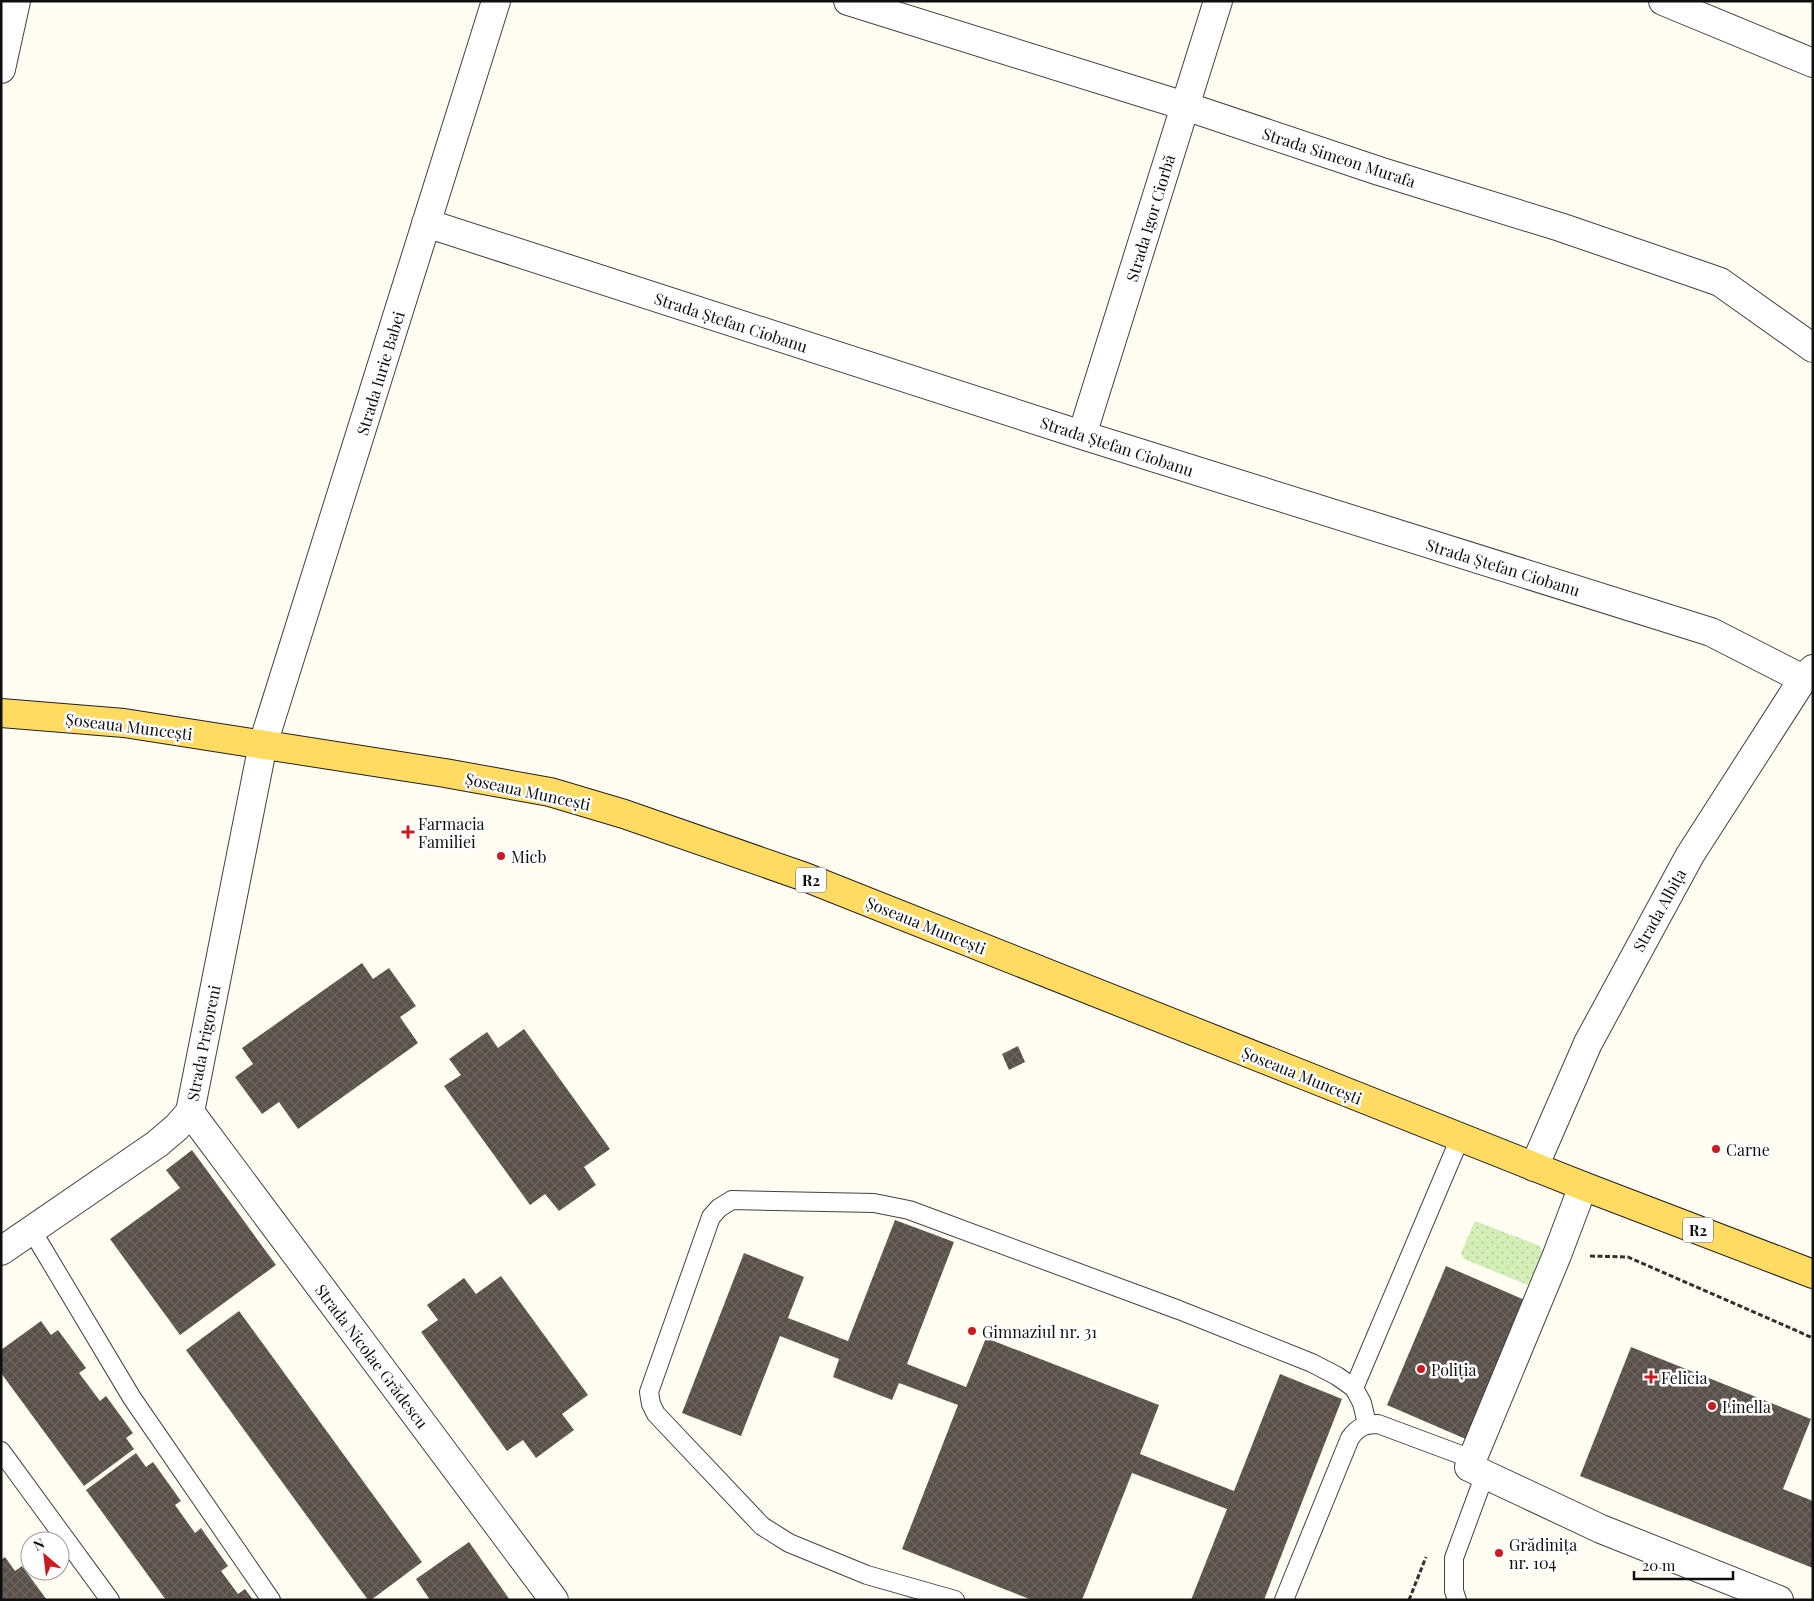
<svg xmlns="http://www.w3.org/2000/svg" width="1814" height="1601" viewBox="0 0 1814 1601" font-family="'Playfair Display',serif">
<defs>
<pattern id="grass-dots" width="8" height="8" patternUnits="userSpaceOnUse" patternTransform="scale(1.25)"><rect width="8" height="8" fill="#d3eeb7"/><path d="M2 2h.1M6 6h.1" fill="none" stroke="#b4cb9c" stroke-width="1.8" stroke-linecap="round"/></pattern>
<pattern id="building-cross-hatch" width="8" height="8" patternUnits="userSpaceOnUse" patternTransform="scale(1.25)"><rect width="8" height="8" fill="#59504a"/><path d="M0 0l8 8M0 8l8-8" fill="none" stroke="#6c6560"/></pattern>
</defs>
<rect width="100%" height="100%" fill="#fffdf1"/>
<path fill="url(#grass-dots)" d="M 1475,1221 L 1540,1246 L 1542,1251 L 1528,1285 L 1464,1259 L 1461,1253 Z"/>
<path fill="url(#building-cross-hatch)" d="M 362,963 L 373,979 L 389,968 L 416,1006 L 400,1017 L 418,1043 L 298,1129 L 279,1102 L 262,1114 L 235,1077 L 253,1064 L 242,1048 Z
M 524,1029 L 610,1149 L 584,1167 L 596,1185 L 559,1211 L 545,1194 L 530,1205 L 444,1086 L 461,1075 L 449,1059 L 487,1032 L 498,1048 Z
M 1018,1046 L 1025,1062 L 1009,1070 L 1002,1054 Z
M 192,1150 L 276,1265 L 180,1335 L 110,1239 L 180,1188 L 166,1170 Z
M 895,1220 L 954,1242 L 907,1364 L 966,1387 L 986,1338 L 1159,1405 L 1140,1454 L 1234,1491 L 1280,1374 L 1342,1399 L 1264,1600 L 1191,1600 L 1227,1509 L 1132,1473 L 1082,1600 L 1032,1600 L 902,1549 L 958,1405 L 899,1383 L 892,1400 L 833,1377 L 839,1359 L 780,1336 L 741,1436 L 682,1413 L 744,1253 L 804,1277 L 788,1318 L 848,1341 Z
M 1446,1266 L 1527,1301 L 1468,1440 L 1387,1405 Z
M 501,1276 L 588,1395 L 562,1414 L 574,1430 L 536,1458 L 523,1440 L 507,1451 L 421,1332 L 438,1320 L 427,1305 L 464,1278 L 476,1294 Z
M 239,1311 L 422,1562 L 371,1600 L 368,1600 L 186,1350 Z
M 41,1321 L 51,1335 L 58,1330 L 86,1368 L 79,1373 L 100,1401 L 106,1396 L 133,1433 L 126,1438 L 134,1449 L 84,1486 L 1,1373 L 1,1350 Z
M 1631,1347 L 1811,1419 L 1783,1489 L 1813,1501 L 1813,1568 L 1580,1476 Z
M 136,1453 L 146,1467 L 153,1462 L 181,1501 L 175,1505 L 195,1533 L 201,1528 L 228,1566 L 221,1571 L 238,1594 L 245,1589 L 253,1600 L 166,1600 L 86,1490 Z
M 469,1542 L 510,1600 L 430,1600 L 416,1579 Z
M 5,1557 L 15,1571 L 22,1566 L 47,1600 L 1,1600 L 1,1560 Z"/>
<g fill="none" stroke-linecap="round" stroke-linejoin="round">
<defs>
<path id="service" d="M 31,1229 L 132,1398 L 271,1600
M 1354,1388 L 1460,1138
M 1,1451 L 110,1600
M 955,1600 L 867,1575 L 789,1543 L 762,1526 L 656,1414 L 651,1404 L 649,1392 L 711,1217 L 719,1208 L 732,1200 L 874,1203 L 909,1210 L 1179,1310 L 1312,1363 L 1337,1376 L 1354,1388 L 1362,1403 L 1367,1424
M 1284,1600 L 1350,1438 C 1358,1427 1365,1424 1378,1424 L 1472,1459
M 1457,1600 L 1454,1591 L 1454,1558 L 1485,1474"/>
<path id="minor" d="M 848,1 L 1185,106 L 1379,171 L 1560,227 L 1700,275 L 1720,282 L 1813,348
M 1663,1 L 1813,63
M 1,69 L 16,1
M 426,223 L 1082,435 L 1711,632 L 1803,679
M 1082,435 L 1218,1
M 190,1112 L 554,1600
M 1534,1167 L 1588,1043 L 1690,855 L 1803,679 L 1813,669
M 1583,1186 L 1557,1255 L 1469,1467 L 1601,1529 L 1779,1600
M 1,1251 L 157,1144 L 177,1127 L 190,1112 L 263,744 L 496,1"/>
<path id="primary" d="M 1,713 L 124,723 L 445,773 L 550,792 L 624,814 L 805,877 L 1583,1186 L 1813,1274"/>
</defs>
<use href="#service" stroke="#424242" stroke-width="20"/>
<use href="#minor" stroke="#424242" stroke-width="30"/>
<use href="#primary" stroke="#202020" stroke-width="30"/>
<path stroke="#313131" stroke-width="3" stroke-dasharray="5 2.5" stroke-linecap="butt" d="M 1590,1256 L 1628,1257 L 1813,1338
M 1409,1600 L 1426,1557"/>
<use href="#service" stroke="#fff" stroke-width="18"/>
<use href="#minor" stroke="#fff" stroke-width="28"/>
<use href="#primary" stroke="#ffdb61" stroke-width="28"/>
</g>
<g fill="#cc1a20" stroke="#fff" stroke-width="2">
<path d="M405.5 824.5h5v5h5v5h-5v5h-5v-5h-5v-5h5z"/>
<circle cx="501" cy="856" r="5"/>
<circle cx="1716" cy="1149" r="5"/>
<circle cx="972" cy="1331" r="5"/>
<circle cx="1421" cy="1369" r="5"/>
<path d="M1648.5 1369.5h5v5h5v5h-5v5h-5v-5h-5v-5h5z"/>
<circle cx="1712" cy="1406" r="5"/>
<circle cx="1499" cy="1553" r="5"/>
</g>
<g text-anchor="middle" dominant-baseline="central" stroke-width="5" stroke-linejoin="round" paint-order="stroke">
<g fill="#fff" stroke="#575757" stroke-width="1">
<rect x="796" y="867.5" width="30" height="25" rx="4"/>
<rect x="1683" y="1217.5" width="30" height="25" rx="4"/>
</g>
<g font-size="15" font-weight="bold" fill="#0f0f0f">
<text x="811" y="880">R2</text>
<text x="1698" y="1230">R2</text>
</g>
<g font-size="16" fill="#0f0f0f" stroke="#fff">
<text transform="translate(1339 157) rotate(18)">Strada Simeon Murafa</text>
<text transform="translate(1150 218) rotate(-73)">Strada Igor Ciorbă</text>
<text transform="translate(731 322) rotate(18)">Strada Ștefan Ciobanu</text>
<text transform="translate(380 373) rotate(-73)">Strada Iurie Babei</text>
<text transform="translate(1117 446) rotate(18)">Strada Ștefan Ciobanu</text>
<text transform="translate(1503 567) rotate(17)">Strada Ștefan Ciobanu</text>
<text transform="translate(129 726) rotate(7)">Șoseaua Muncești</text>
<text transform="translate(528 791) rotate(12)">Șoseaua Muncești</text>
<text transform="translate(1659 910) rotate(-61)">Strada Albița</text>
<text transform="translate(926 925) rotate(22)">Șoseaua Muncești</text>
<text transform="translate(203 1043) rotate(-79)">Strada Prigoreni</text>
<text transform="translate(1302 1075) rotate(22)">Șoseaua Muncești</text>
<text transform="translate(372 1356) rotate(53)">Strada Nicolae Grădescu</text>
</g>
<g font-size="16" fill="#0f0f0f" stroke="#fff" text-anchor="start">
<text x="418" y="823">Farmacia<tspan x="418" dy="18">Familiei</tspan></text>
<text x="511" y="856">Micb</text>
<text x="1726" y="1149">Carne</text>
<text x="982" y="1331">Gimnaziul nr. 31</text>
<text x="1431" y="1369">Poliția</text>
<text x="1661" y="1377">Felicia</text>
<text x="1722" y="1406">Linella</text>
<text x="1509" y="1544">Grădinița<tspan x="1509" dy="18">nr. 104</tspan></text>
</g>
</g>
<rect width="1814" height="1601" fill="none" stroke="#0f0f0f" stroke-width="5"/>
<g transform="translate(45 1556) rotate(332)"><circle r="24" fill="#ffffff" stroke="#9f9f9f"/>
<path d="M0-4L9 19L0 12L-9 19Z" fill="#cc1a20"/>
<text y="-8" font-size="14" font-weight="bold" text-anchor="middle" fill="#0f0f0f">N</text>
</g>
<path d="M1634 1571v8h99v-8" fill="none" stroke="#0f0f0f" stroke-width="2.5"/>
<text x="1642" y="1571" font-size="15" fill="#0f0f0f" stroke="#ffffff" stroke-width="4" paint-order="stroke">20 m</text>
</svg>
